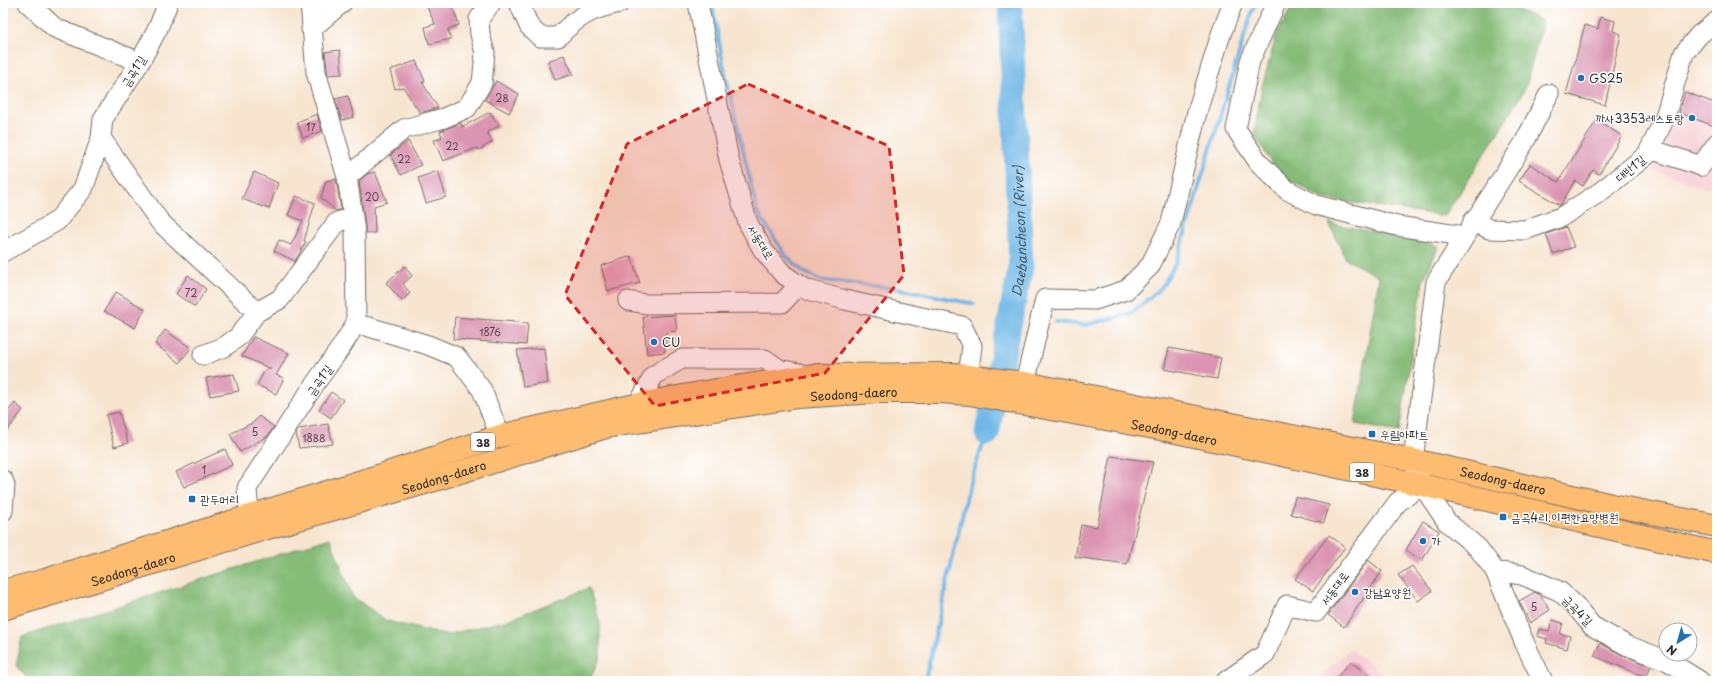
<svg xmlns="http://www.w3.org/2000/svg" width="1720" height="684" viewBox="0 0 1720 684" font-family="'Playpen Sans','Poor Story',sans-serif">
<rect width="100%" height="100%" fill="#fff"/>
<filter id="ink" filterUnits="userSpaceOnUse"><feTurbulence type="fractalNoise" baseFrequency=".025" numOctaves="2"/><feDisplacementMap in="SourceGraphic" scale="8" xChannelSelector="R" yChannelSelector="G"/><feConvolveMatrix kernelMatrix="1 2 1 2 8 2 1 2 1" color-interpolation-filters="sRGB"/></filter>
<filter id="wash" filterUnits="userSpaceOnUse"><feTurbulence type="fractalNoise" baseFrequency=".012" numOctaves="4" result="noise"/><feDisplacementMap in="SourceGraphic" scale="16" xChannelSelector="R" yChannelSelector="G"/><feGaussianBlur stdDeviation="0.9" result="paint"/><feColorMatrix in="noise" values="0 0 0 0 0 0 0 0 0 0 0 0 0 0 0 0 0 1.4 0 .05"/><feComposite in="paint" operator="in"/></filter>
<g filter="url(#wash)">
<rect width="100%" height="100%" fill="#f7e5d0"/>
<path fill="#f7cfd4" d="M 1684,89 L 1717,102 L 1717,175 L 1708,189 L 1652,170 Z
M 1350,649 L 1394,681 L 1316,681 Z"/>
<path fill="#86bc78" stroke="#587452" d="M 1294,3 L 1502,3 L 1543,21 L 1526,86 L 1518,101 L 1445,216 L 1321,198 L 1277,172 L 1254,134 L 1262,87 L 1277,33 Z
M 1329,223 L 1439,246 L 1423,281 L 1399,432 L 1355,424 L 1379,277 L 1346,259 Z
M 330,538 L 353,597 L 387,621 L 445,635 L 505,621 L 589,588 L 600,623 L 600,658 L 589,681 L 30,681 L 16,666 L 22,637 Z"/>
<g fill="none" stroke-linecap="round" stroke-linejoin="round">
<path stroke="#70b7e7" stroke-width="4" d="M 712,3 L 722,59 L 757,211 L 786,256 L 802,271 L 820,280 L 902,289 L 974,304
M 1056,322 L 1086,325 L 1132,313 L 1161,288 L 1176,263 L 1251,14 L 1256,3
M 925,681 L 969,485 L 987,433"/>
<path stroke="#70b7e7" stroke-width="25" id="s1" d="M 987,433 L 1021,266 L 1010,3"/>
</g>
<g id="blocks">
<path fill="#db95b2" d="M 425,3 L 451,3 L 459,25 L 448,29 L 451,39 L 429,44 L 425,27 L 435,24 Z
M 1600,17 L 1615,21 L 1613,31 L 1621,34 L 1605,105 L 1566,94 L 1585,25 L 1598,29 Z
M 340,50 L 342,74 L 328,75 L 325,52 Z
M 564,55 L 573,74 L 555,80 L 548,61 Z
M 416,61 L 425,81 L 422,82 L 438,108 L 420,113 L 403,87 L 395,89 L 390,70 Z
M 496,81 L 519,94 L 509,113 L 485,100 Z
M 1685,92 L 1717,104 L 1717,127 L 1679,113 Z
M 348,96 L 354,117 L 342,120 L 335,99 Z
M 490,112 L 499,126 L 487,132 L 492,142 L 479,150 L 477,148 L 443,161 L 434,140 L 442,137 L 440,131 L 461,123 L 462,127 Z
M 317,114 L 322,131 L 303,138 L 297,122 Z
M 1597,120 L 1622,136 L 1599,174 L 1593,170 L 1583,186 L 1575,181 L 1561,204 L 1559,205 L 1519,181 L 1530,164 L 1558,182 Z
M 408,141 L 421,165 L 401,175 L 390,155 Z
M 438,171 L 446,197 L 426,203 L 418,178 Z
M 254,172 L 278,183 L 269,209 L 242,199 Z
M 375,172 L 387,202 L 374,206 L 375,233 L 366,233 L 359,181 L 367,174 Z
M 336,179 L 341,209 L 336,211 L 321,198 L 326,181 Z
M 296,196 L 315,203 L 304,241 L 306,242 L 295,261 L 274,251 L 279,240 L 291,245 L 303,221 L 288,215 Z
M 1566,227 L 1574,247 L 1553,254 L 1546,234 Z
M 631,256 L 640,283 L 608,291 L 601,266 Z
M 405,266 L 412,276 L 403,284 L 410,293 L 402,301 L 386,283 Z
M 188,275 L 206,289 L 195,307 L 176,294 Z
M 116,292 L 145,309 L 135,328 L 104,311 Z
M 675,315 L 677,331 L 665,333 L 665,352 L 647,354 L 643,317 Z
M 455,317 L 528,323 L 526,345 L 453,339 Z
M 165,330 L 191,348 L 179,363 L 155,344 Z
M 253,337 L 289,353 L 276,375 L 284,378 L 276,394 L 257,385 L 265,370 L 271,369 L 242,356 Z
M 544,348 L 548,383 L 523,387 L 517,350 Z
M 1169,348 L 1221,358 L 1217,379 L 1164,369 Z
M 234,374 L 239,391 L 210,396 L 206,378 Z
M 331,392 L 343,400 L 331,418 L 319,410 Z
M 15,403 L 23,410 L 3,436 L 3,417 Z
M 119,412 L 128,443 L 114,447 L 106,415 Z
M 259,416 L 274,427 L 268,436 L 240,452 L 230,434 L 254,422 Z
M 328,424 L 333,444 L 299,448 L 296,433 L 299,429 Z
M 225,449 L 232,465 L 184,487 L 176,472 Z
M 1111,456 L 1153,462 L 1127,564 L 1075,557 L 1081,525 L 1097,527 Z
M 1295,497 L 1329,505 L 1324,523 L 1291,514 Z
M 1423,521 L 1439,531 L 1422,561 L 1406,550 Z
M 1329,535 L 1345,547 L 1313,591 L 1295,579 Z
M 1368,560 L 1382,571 L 1344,627 L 1328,615 Z
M 1412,566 L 1432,591 L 1418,601 L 1398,575 Z
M 1535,592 L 1540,595 L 1550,610 L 1530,623 L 1519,601 Z
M 1552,620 L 1563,623 L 1560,634 L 1570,636 L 1567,649 L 1546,643 L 1547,639 L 1537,636 L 1539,629 L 1549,631 Z
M 1600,643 L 1622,655 L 1651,666 L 1646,677 L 1594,656 Z
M 1351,661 L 1377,681 L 1359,681 L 1354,677 L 1351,681 L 1334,681 Z"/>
</g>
</g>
<g filter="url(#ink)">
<use href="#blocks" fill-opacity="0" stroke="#726c65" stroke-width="1"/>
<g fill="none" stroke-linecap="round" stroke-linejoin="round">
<defs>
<path id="minor" d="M 28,3 L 55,28 L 140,62
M 519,3 L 529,26 L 540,37 L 558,37 C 578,16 591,9 620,3
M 698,3 L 729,160 L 748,223 L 763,250 L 783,274 L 805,289 L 845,300 L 962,326 L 972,346 L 968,377
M 1276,3 L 1250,61 L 1236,129 L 1259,163 L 1287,190 L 1316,205 L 1397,226 L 1464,236
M 311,29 L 342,3
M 101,138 L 160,222 L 257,312
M 1650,149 L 1701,166 L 1717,143
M 347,177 L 404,129 L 444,118 L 467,108 L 482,83 L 485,53 L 480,34 L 479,19 L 491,3
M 1473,221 L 1489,229 L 1525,230 L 1561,217 L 1600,192 L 1647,155 L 1664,120 L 1684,53 L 1699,35 L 1717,21
M 3,252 L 57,221 L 83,189 L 101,138 L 103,119 L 140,62 L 158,28 L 168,3
M 628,301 L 646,304 L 782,303 L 799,285
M 356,323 L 428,345 L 457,357 L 482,390 L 500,436
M 203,355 L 224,347 L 238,337 L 257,312 L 280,299 L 337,222 L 353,217
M 1025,383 L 1045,299 L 1095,300 L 1126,290 L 1150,266 L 1171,223 L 1197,112 L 1221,34 L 1233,3
M 638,405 L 654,375 L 682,359 L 765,359 L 779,369 L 804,374
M 3,480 L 5,485 L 3,511
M 258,528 L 248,503 L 247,488 L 314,385 L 342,346 L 356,323 L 355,232 L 353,217 L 347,177 L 316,72 L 310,3
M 1495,571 L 1522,575 L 1559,591 L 1574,604 L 1592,626 L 1626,645 L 1668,661 L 1700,681
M 1226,681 L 1265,654 L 1287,605 L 1316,612 L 1398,502 L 1422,485
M 1543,681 L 1525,644 L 1495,571 L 1478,548 L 1447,522 L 1422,485 L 1413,460 L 1436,282 L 1524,143 L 1549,94"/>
<g id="major">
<path id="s2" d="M 3,591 L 45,580 L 378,476 L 500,436 L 644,403 L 716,390 L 813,375 L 952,374 L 1025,383 L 1413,460 L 1612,505 L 1717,526"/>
<path id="s3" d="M 3,609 L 271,527 L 425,483 L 606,427 L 797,397 L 878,392 L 940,392 L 970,394 L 1171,431 L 1422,485 L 1717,553"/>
</g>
</defs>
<use href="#minor" stroke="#726c65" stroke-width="21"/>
<use href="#major" stroke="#726c65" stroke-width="24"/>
<use href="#minor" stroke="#fff" stroke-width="19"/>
<use href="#major" stroke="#febc70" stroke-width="22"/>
</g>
</g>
<path fill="#d62828" fill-opacity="0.2" stroke="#d62828" stroke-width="3" stroke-dasharray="8 5" stroke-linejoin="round" d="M 748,84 L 889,146 L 904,275 L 825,373 L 655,406 L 565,295 L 627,144 Z"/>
<g fill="#1f6fb2" stroke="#fff" stroke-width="1.5">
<circle cx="1581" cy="78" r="4"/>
<circle cx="1692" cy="118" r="4"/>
<circle cx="654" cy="342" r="4"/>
<rect x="1368" y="430" width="8" height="8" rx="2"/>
<rect x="188" y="495" width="8" height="8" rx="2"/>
<rect x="1499" y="513" width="8" height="8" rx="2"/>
<circle cx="1423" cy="541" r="4"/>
<circle cx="1355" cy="592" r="4"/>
</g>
<g text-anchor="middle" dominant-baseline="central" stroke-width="3" stroke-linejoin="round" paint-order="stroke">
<g font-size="10" fill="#57464d">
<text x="502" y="97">28</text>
<text x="311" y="126">17</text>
<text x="452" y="145">22</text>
<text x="404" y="158">22</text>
<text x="372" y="196">20</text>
<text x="191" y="292">72</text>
<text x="490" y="331">1876</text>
<text x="255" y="431">5</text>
<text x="314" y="437">1888</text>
<text x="204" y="469">1</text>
<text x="1534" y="606">5</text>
</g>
<g fill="#fff" stroke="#6b6b6b" stroke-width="1">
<rect x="471" y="433" width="24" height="18" rx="3"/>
<rect x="1350" y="463" width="24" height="18" rx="3"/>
</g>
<g font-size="11" font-weight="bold" fill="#2b2b2b">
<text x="483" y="442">38</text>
<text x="1362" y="472">38</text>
</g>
<g font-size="12" fill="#2b2b2b" stroke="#fff">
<text transform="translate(133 71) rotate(-58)">금곡1길</text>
<text transform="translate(1630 168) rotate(-40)">대반1길</text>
<text transform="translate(761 242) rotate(58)">서동대로</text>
<text transform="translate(319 380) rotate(-55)">금곡1길</text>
<text stroke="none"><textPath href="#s3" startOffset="880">Seodong-daero</textPath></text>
<text stroke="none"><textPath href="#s3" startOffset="1204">Seodong-daero</textPath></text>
<text stroke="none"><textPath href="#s3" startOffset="460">Seodong-daero</textPath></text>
<text stroke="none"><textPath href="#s2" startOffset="1540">Seodong-daero</textPath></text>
<text stroke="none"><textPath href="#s3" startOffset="136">Seodong-daero</textPath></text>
<text transform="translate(1334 588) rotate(-54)">서동대로</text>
<text transform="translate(1578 610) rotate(45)">금곡4길</text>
</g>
<g font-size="12" fill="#2b2b2b" stroke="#fff" text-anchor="start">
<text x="1589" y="78">GS25</text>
<text x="1684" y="118" text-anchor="end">까사3353레스토랑</text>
<text x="662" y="342">CU</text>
<text x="1380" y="434">우림아파트</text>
<text x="200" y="499">관두머리</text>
<text x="1511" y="517">금곡4리.이편한요양병원</text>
<text x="1431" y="541">가</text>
<text x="1363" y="592">강남요양원</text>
</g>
<g font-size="13" font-style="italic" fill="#435c6d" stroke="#fff">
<text stroke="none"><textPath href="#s1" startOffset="205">Daebancheon (River)</textPath></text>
</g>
</g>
<rect width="1720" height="684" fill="none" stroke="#fff" stroke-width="16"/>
<g transform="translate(1678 642) rotate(217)"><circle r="19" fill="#ffffff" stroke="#aaaaaa"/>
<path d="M0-3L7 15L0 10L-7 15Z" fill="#1f6fb2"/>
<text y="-6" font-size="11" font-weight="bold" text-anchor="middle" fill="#2b2b2b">N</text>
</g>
</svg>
